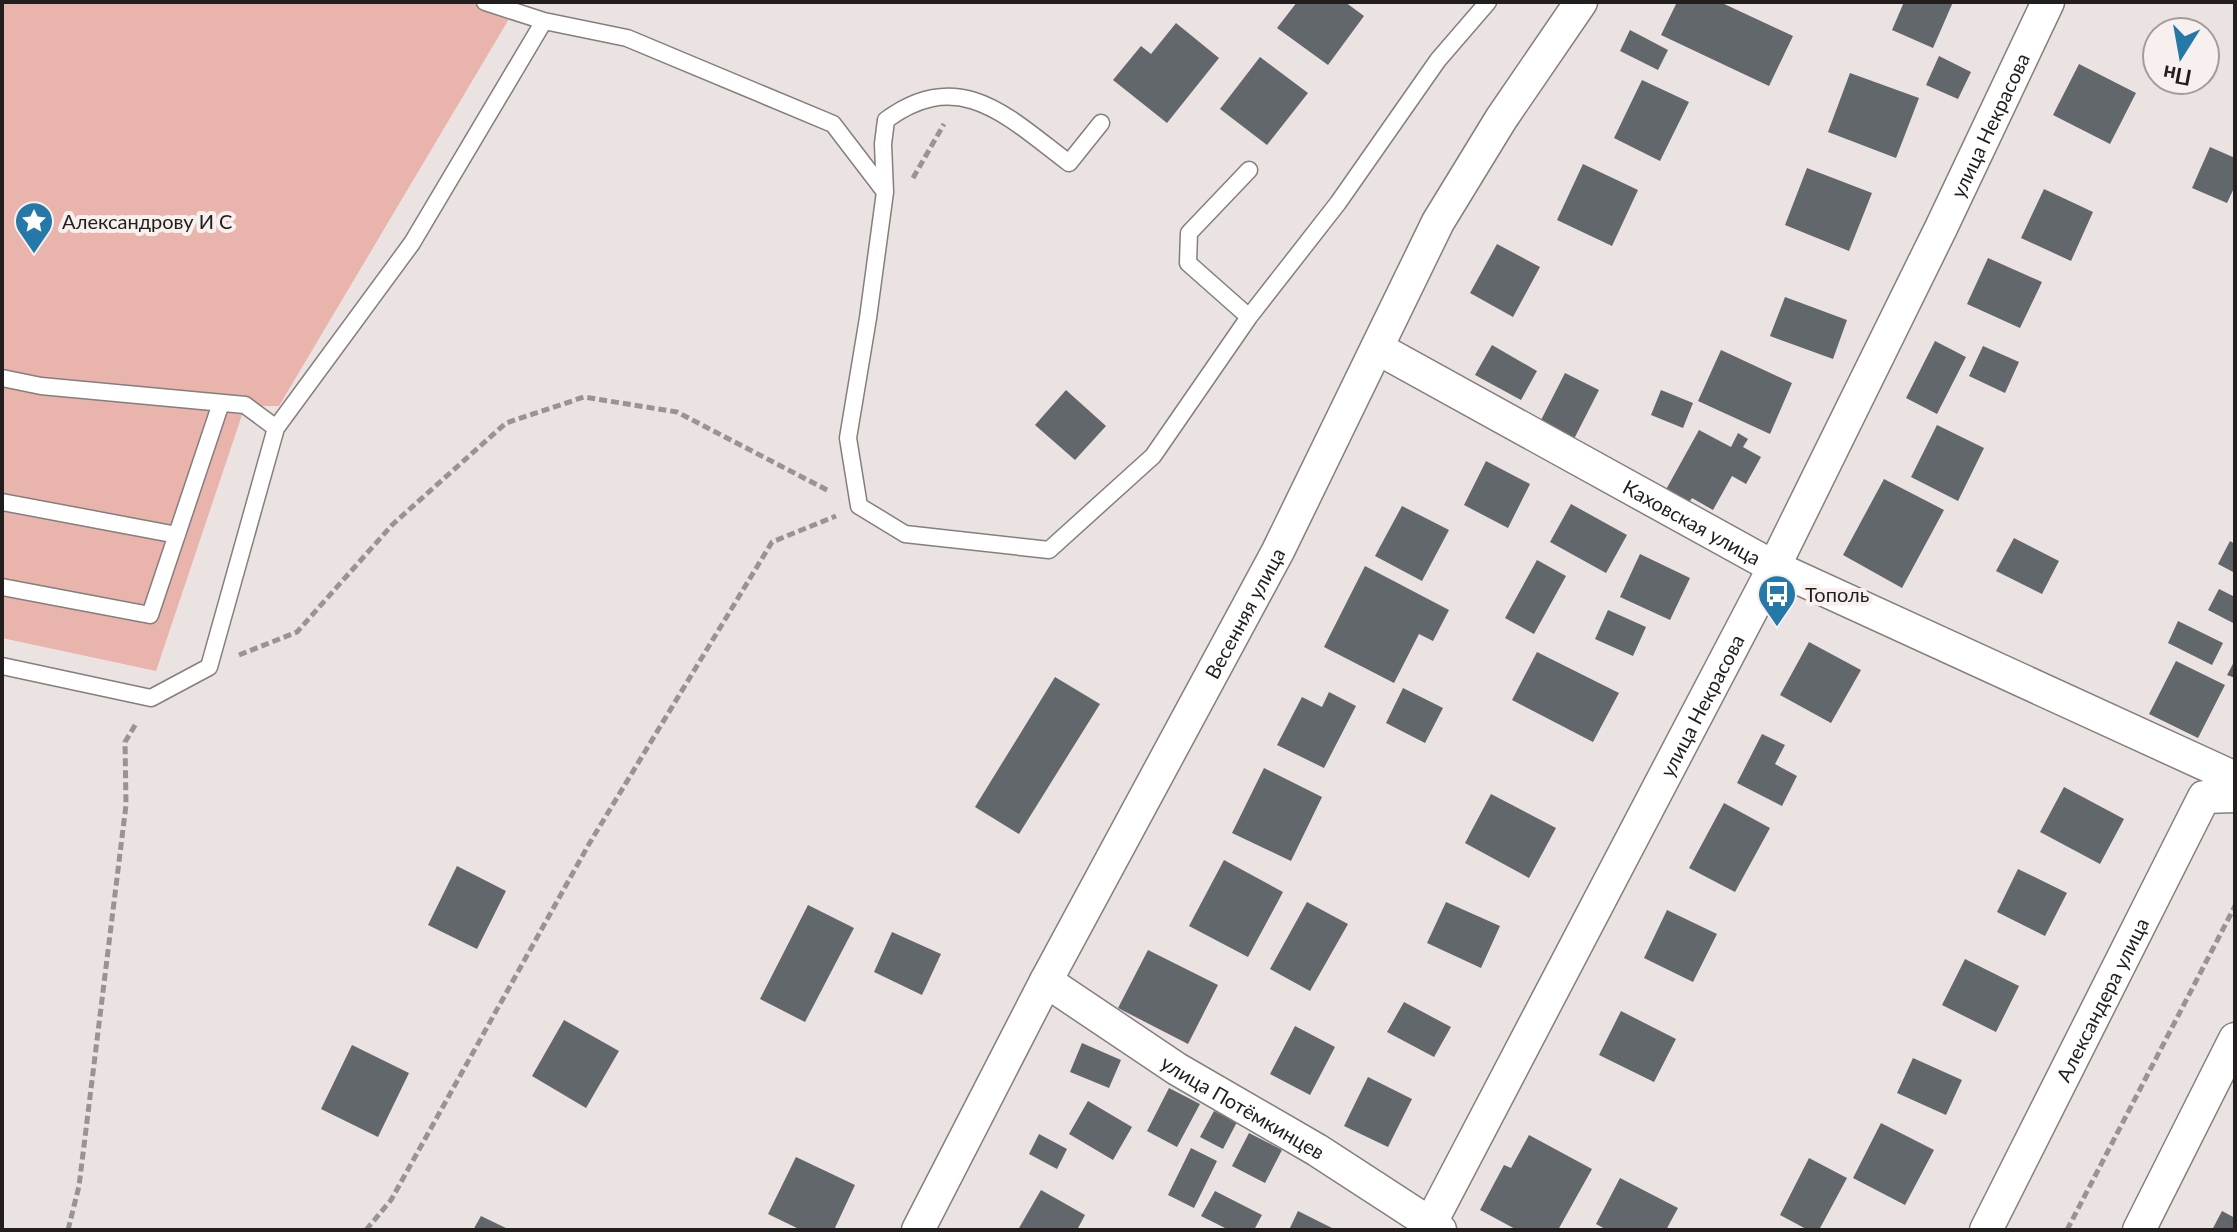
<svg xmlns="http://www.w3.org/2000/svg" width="2237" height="1232" viewBox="0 0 2237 1232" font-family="Lato,sans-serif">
<rect width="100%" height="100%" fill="#ebe3e2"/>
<path fill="#e9b4ab" d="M 2,2 L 519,2 L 279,406 L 245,406 L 156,671 L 2,638 Z"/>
<path fill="#62676b" d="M 1297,2 L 1345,2 L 1364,16 L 1328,65 L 1277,28 Z
M 1677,2 L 1720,2 L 1793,36 L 1769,86 L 1661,35 Z
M 1904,2 L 1953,2 L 1933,48 L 1892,30 Z
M 1176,23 L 1219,58 L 1167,123 L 1113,80 L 1141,46 L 1151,54 Z
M 1630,30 L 1668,50 L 1658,70 L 1620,51 Z
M 1939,56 L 1971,72 L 1958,99 L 1926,85 Z
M 1260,57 L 1308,93 L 1267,145 L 1220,109 Z
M 2079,64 L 2136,93 L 2110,144 L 2053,115 Z
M 1850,73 L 1919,98 L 1896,158 L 1828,132 Z
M 1642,80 L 1689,102 L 1660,161 L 1614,138 Z
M 2210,147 L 2235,158 L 2235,186 L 2227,203 L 2192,188 Z
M 1583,164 L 1638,190 L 1612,246 L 1557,220 Z
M 1807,168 L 1872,193 L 1849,251 L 1785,225 Z
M 2044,189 L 2093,212 L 2071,261 L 2021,238 Z
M 1497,244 L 1540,267 L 1513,317 L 1470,293 Z
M 1988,258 L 2042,282 L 2020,328 L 1967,304 Z
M 1785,297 L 1847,320 L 1833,359 L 1770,336 Z
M 1935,341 L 1966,357 L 1937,414 L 1906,398 Z
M 1492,345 L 1537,371 L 1521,400 L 1475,375 Z
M 1983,346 L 2019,362 L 2005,393 L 1969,376 Z
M 1721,350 L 1792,383 L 1770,434 L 1698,401 Z
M 1565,373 L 1599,390 L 1574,439 L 1540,422 Z
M 1066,390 L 1106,426 L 1075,460 L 1035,425 Z
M 1661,390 L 1693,403 L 1683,428 L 1651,415 Z
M 1937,425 L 1984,448 L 1958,501 L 1911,477 Z
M 1699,430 L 1731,447 L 1738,433 L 1748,439 L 1743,447 L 1761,457 L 1746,484 L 1732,476 L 1713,510 L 1692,498 L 1686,507 L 1663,495 Z
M 1486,461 L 1530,484 L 1508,528 L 1464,505 Z
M 1884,479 L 1944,510 L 1902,588 L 1843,555 Z
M 1571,504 L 1627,535 L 1606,573 L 1550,542 Z
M 1402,506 L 1449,530 L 1422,581 L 1375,556 Z
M 2014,538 L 2059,561 L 2042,594 L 1996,571 Z
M 2230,541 L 2235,544 L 2235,573 L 2218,564 Z
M 1640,554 L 1690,578 L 1670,620 L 1620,597 Z
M 1537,560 L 1566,576 L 1534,634 L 1505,618 Z
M 1365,566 L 1449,610 L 1433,641 L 1419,634 L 1394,683 L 1324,647 Z
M 2219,589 L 2235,597 L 2235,624 L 2208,610 Z
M 1608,610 L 1646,627 L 1633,656 L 1595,639 Z
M 2178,621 L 2223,643 L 2212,665 L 2168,643 Z
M 1809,642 L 1861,670 L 1831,723 L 1780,695 Z
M 1537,652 L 1619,693 L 1593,742 L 1512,700 Z
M 2235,660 L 2235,678 L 2227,675 Z
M 2176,661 L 2225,685 L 2198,738 L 2149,714 Z
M 1055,677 L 1100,704 L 1019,834 L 975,807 Z
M 1403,688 L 1443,708 L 1425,743 L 1386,723 Z
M 1329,692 L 1356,706 L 1324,768 L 1277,745 L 1302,697 L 1322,707 Z
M 1762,734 L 1785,745 L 1775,764 L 1797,776 L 1782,806 L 1737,783 Z
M 1264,768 L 1322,797 L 1291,861 L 1232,833 Z
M 2064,787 L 2124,819 L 2100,864 L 2040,832 Z
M 1491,794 L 1556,828 L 1529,878 L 1465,843 Z
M 1724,803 L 1770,828 L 1735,892 L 1689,868 Z
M 1224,860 L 1283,892 L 1248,957 L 1189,926 Z
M 457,866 L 506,891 L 477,949 L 428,925 Z
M 2018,869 L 2067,893 L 2045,936 L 1997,912 Z
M 1307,902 L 1348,924 L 1310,991 L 1270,969 Z
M 1446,902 L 1500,926 L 1481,968 L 1427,943 Z
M 808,905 L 854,928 L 805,1022 L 760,999 Z
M 1667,910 L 1717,934 L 1693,982 L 1644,958 Z
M 892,932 L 941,954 L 922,995 L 874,972 Z
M 1148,950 L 1218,985 L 1188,1044 L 1118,1008 Z
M 1965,959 L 2019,986 L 1996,1032 L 1942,1005 Z
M 1404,1002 L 1451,1027 L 1434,1057 L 1387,1032 Z
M 1621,1011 L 1676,1039 L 1654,1082 L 1599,1055 Z
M 564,1020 L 619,1051 L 586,1108 L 532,1076 Z
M 1295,1026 L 1335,1047 L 1310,1095 L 1270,1074 Z
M 1082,1043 L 1121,1060 L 1109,1088 L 1070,1072 Z
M 352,1045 L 409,1073 L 378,1137 L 321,1109 Z
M 1913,1058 L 1962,1080 L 1946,1115 L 1897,1093 Z
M 1368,1077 L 1412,1099 L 1388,1147 L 1344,1126 Z
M 1169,1088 L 1200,1104 L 1177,1147 L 1147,1131 Z
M 1088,1101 L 1132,1127 L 1113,1160 L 1069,1134 Z
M 1214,1111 L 1237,1122 L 1223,1149 L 1200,1137 Z
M 1881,1123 L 1934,1150 L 1905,1205 L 1853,1178 Z
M 1249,1133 L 1282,1150 L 1265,1183 L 1232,1166 Z
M 1039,1134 L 1067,1149 L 1057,1169 L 1029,1154 Z
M 1529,1135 L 1592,1169 L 1558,1230 L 1517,1230 L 1480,1210 L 1504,1165 L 1511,1168 Z
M 1191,1148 L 1217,1161 L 1194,1208 L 1168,1195 Z
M 796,1157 L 855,1185 L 834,1230 L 801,1230 L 768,1214 Z
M 1809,1158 L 1847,1178 L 1819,1230 L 1808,1230 L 1780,1215 Z
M 1620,1178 L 1678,1208 L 1666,1230 L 1607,1230 L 1596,1224 Z
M 1041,1190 L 1085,1215 L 1077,1230 L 1019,1228 Z
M 1215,1191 L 1262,1215 L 1254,1230 L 1229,1230 L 1201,1216 Z
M 1298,1211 L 1336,1230 L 1289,1230 Z
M 2222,1211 L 2235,1218 L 2235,1230 L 2212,1230 Z
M 481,1216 L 510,1230 L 473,1230 Z"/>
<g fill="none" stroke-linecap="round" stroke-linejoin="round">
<defs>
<path id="lane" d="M 485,2 L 544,21
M 885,192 L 883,144 L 886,120 C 960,65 1009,118 1069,163 L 1101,123
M 1249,317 L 1188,263 L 1189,233 L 1249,170
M 2,378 L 41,386 L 245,405 L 276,428
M 2,502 L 177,535
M 2,587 L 150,615 L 221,403
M 2,666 L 151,698 L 209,667 L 276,428 L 412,243 L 544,21 L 627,38 L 833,124 L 885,192 L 868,318 L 848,438 L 859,506 L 905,534 L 1049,550 L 1153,456 L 1249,317 L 1338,203 L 1438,60 L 1488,2"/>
<g id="street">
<path id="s1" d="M 1377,348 L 1772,566 L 2235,778"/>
<path id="s2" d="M 1046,981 L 1177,1069 L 1317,1150 L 1440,1230"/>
<path id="s3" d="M 918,1230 L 1046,981 L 1278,551 L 1438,222 L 1501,119 L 1581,2"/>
<path id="s4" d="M 1427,1230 L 1772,571 L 1941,228 L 2048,2"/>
<path id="s5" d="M 1986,1230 L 2204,797 L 2235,796"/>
<path d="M 2139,1230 L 2235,1039"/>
</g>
</defs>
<use href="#lane" stroke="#857e7c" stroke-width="19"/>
<use href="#street" stroke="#857e7c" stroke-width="35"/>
<path stroke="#999392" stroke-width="5" stroke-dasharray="8 4" stroke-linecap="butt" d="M 913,178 L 944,124
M 239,655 L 297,632 L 392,525 L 506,423 L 584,397 L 677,412 L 829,491
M 68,1230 L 79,1186 L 126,805 L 125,742 L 137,722
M 366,1230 L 391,1200 L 589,844 L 772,542 L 836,516
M 2067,1230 L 2235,906"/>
<use href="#lane" stroke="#fff" stroke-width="16"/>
<use href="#street" stroke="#fff" stroke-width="32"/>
</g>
<defs>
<symbol id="sight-pin" viewBox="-11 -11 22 30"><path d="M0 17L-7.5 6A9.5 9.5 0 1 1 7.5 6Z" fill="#2479a9" stroke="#f8f0ef"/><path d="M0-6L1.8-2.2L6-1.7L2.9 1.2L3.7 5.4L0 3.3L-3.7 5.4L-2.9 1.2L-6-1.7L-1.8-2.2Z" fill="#fff"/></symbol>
<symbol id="bus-pin" viewBox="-11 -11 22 30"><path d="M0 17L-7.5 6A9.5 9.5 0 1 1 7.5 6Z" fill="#2479a9" stroke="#f8f0ef"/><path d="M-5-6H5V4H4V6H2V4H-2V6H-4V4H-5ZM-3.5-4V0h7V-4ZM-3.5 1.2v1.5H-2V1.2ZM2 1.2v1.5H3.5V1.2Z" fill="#fff"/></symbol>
</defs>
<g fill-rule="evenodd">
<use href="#sight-pin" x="12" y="199" width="44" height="60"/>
<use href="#bus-pin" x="1755" y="572" width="44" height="60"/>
</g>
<g text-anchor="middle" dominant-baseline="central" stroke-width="8" stroke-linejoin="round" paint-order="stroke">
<g font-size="20" fill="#211e1d" stroke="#f8f0ef">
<text stroke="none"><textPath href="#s4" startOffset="1240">улица Некрасова</textPath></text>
<text stroke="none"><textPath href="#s1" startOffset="360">Каховская улица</textPath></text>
<text stroke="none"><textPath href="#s3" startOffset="698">Весенняя улица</textPath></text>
<text stroke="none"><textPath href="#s4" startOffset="592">улица Некрасова</textPath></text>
<text stroke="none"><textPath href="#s5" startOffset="258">Александера улица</textPath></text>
<text stroke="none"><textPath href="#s2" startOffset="234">улица Потёмкинцев</textPath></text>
</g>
<g font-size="20" fill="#211e1d" stroke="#f8f0ef" text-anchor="start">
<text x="62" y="221">Александрову И С</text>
<text x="1805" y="594">Тополь</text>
</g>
</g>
<rect width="2237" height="1232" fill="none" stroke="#211e1d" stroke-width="8"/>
<g transform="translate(2181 56) rotate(191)"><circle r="38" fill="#f8f0ef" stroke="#a29c9b" stroke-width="2"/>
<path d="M0-6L14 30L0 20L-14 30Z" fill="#2479a9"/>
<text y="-12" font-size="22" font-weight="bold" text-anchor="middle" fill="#211e1d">Пн</text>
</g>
</svg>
